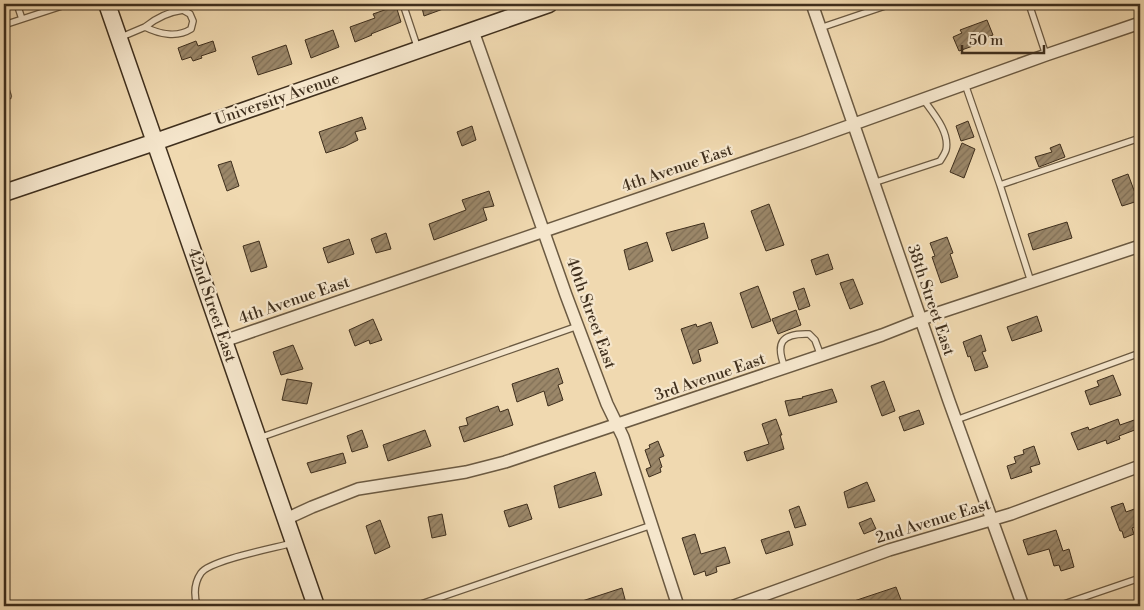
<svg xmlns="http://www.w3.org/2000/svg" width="1144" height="610" viewBox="0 0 1144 610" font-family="'Libre Bodoni',serif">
<defs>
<pattern id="building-hatch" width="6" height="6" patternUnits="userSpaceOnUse" patternTransform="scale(1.25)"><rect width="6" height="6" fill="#9b8769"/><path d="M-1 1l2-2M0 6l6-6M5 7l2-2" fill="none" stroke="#806f56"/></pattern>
</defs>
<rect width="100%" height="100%" fill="#f0d9b0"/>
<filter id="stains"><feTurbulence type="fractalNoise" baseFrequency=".004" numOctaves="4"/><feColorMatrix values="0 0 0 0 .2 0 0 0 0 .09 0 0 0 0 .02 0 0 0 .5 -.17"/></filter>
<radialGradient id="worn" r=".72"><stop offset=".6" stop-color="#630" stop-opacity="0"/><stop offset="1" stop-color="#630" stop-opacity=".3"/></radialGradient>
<path fill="url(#building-hatch)" stroke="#3f2f1d" d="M 421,4 L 453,4 L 454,5 L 424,16 Z
M 396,6 L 401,22 L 371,34 L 372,35 L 355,42 L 350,27 L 375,18 L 373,14 Z
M 987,20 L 993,35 L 980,40 L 981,43 L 959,51 L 953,37 L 962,33 L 960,30 Z
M 333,30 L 339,47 L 311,58 L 305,40 Z
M 196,41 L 198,46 L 213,41 L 216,51 L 201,56 L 202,58 L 193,61 L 191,57 L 182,60 L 178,48 Z
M 286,45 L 292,64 L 258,75 L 252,57 Z
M 362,117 L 366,129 L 355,132 L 358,140 L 344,147 L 326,153 L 319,132 Z
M 968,121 L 974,137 L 961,141 L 956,126 Z
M 472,126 L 476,140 L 462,146 L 457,132 Z
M 962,143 L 975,149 L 964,178 L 950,172 Z
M 1060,144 L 1065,157 L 1039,167 L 1035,157 L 1052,152 L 1050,148 Z
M 231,161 L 239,186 L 227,191 L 218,165 Z
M 1128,174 L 1138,201 L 1122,206 L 1112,180 Z
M 489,191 L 494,206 L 483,208 L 487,220 L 434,240 L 429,224 L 466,210 L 462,200 Z
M 769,204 L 784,245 L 766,251 L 751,211 Z
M 1067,222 L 1072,238 L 1033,250 L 1028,234 Z
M 704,223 L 708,238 L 672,251 L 666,233 Z
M 386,233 L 391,249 L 376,253 L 371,239 Z
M 947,237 L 953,253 L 950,254 L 958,277 L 941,283 L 932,257 L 935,256 L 930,243 Z
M 349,239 L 354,254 L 328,263 L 323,248 Z
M 259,241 L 267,267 L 251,272 L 243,246 Z
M 647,242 L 653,261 L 629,270 L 624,250 Z
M 828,254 L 833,269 L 816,275 L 811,260 Z
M 853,279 L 863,304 L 850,309 L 840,283 Z
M 758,286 L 771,321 L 752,328 L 740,293 Z
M 804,288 L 810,306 L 799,310 L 793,292 Z
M 796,310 L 801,325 L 778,334 L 772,319 Z
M 1037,316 L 1042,331 L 1012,341 L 1007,327 Z
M 373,319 L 382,340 L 370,344 L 369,340 L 355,346 L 349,330 Z
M 711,322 L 718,343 L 698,350 L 701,361 L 693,364 L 681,329 L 696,324 L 697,327 Z
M 981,335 L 986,351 L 982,352 L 988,367 L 975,371 L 970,356 L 968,357 L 963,342 Z
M 293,345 L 303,369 L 281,375 L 273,352 Z
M 558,368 L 563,383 L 558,385 L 563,400 L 548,406 L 544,391 L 517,402 L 512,384 Z
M 1113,375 L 1121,395 L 1090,405 L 1085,391 L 1099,386 L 1097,381 Z
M 287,379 L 312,383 L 307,404 L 282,400 Z
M 884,381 L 895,411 L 882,416 L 871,386 Z
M 832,389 L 837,402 L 789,416 L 785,401 L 803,398 L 802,397 Z
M 498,406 L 500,412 L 508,409 L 513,425 L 464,442 L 459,427 L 468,425 L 466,418 Z
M 919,410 L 924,424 L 904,431 L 899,417 Z
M 1140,418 L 1140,428 L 1119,436 L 1120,439 L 1107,444 L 1106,440 L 1078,450 L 1071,433 L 1088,427 L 1089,430 L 1118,419 L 1120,425 Z
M 776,419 L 782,435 L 780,435 L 784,449 L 747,461 L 744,452 L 769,444 L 762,424 Z
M 362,430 L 368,447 L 352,452 L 347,436 Z
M 425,430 L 431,446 L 388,461 L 383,445 Z
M 658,441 L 664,456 L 659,458 L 662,467 L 660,468 L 661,472 L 649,477 L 646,469 L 651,467 L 645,450 L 650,448 L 649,445 Z
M 1034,446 L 1040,464 L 1030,467 L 1032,472 L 1011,479 L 1007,466 L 1016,463 L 1014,457 L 1024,454 L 1023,450 Z
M 343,453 L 346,463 L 311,473 L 307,463 Z
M 595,472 L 602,495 L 559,508 L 554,486 Z
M 867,482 L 875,501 L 848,508 L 844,492 Z
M 1123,503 L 1126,512 L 1140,507 L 1140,525 L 1132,528 L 1134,534 L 1124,538 L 1122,531 L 1120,531 L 1111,507 Z
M 527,504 L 532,519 L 509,527 L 504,511 Z
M 799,506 L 806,525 L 795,528 L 789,510 Z
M 442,514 L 446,535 L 432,538 L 428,517 Z
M 871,518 L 876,529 L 864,534 L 859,523 Z
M 380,520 L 390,547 L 375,554 L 366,526 Z
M 1056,530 L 1063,551 L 1069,549 L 1074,567 L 1061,571 L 1059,565 L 1054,566 L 1049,549 L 1028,555 L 1023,540 Z
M 789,531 L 793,545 L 766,554 L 761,540 Z
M 695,534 L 701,554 L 725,547 L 730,563 L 716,567 L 717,572 L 706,576 L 705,571 L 694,575 L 682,538 Z
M 896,587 L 901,600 L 897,601 L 899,606 L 842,606 L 842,605 Z
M 622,588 L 626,603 L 614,606 L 573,606 L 573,604 Z"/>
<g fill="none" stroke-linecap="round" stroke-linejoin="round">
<defs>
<path id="lane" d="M 17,4 L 22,19
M 403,4 L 418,49
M 1029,4 L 1046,55
M 183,10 L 190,14 L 193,21 L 191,29 C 177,38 159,34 145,27 C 156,18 169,12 183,10 Z
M 4,25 L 68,4
M 820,28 L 891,4
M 119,38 L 145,27
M 4,84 L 8,96 L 4,97
M 965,84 L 1000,185 L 1031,282
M 873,183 L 940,161 C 942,158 945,153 946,150 C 950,132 933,113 923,99
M 1000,185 L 1140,138
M 785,368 C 775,343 781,333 809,334 L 815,340 L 821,356
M 956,420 L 1140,353
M 259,438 L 578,326
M 197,606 C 194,595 194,583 201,573 C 210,560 275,548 293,543
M 415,606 L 652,525
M 1058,606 L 1140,578"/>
<path id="street" d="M 812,4 L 949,401 L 1023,606
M 473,31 L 566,295 L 607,404 L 623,437 L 678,606
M 224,341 L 804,142 L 1046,55 L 1140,23
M 286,519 L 312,507 L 358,489 L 466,472 L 505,462 L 882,335 L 938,313 L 1140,246
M 734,606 L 889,550 L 1011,514 L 1140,466"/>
<path id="secondary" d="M 107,4 L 316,606
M 4,193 L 155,142 L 549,4"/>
</defs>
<use href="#lane" stroke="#6b5a42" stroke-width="8"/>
<use href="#street" stroke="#6b5a42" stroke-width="14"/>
<use href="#secondary" stroke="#3f2f1d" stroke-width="19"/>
<use href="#lane" stroke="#f5e6cc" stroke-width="5.5"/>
<use href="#street" stroke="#f5e6cc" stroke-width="11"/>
<use href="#secondary" stroke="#f5e6cc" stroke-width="16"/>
</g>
<g text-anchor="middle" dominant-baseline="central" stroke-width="4.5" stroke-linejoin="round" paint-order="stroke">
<g font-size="16" fill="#3f2f1d" stroke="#f5e6cc">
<text transform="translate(277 99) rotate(-19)">University Avenue</text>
<text transform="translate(677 168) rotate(-19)">4th Avenue East</text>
<text transform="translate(294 300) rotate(-19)">4th Avenue East</text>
<text transform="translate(931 300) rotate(71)">38th Street East</text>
<text transform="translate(212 305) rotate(71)">42nd Street East</text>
<text transform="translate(591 313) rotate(70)">40th Street East</text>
<text transform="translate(710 377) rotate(-19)">3rd Avenue East</text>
<text transform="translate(933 521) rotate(-17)">2nd Avenue East</text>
</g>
</g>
<rect width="1144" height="610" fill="none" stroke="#f0d9b0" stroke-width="20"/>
<rect x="5" y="5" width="1134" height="600" fill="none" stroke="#3f2f1d" stroke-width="2.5"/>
<rect x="10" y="10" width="1124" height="590" fill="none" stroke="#3f2f1d"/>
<path d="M962 45v8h82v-8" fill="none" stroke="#3f2f1d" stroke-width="2.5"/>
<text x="969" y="45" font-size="15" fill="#3f2f1d" stroke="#f5e6cc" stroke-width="4" paint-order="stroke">50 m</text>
<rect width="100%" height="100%" filter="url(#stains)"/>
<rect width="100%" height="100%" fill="url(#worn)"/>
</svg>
